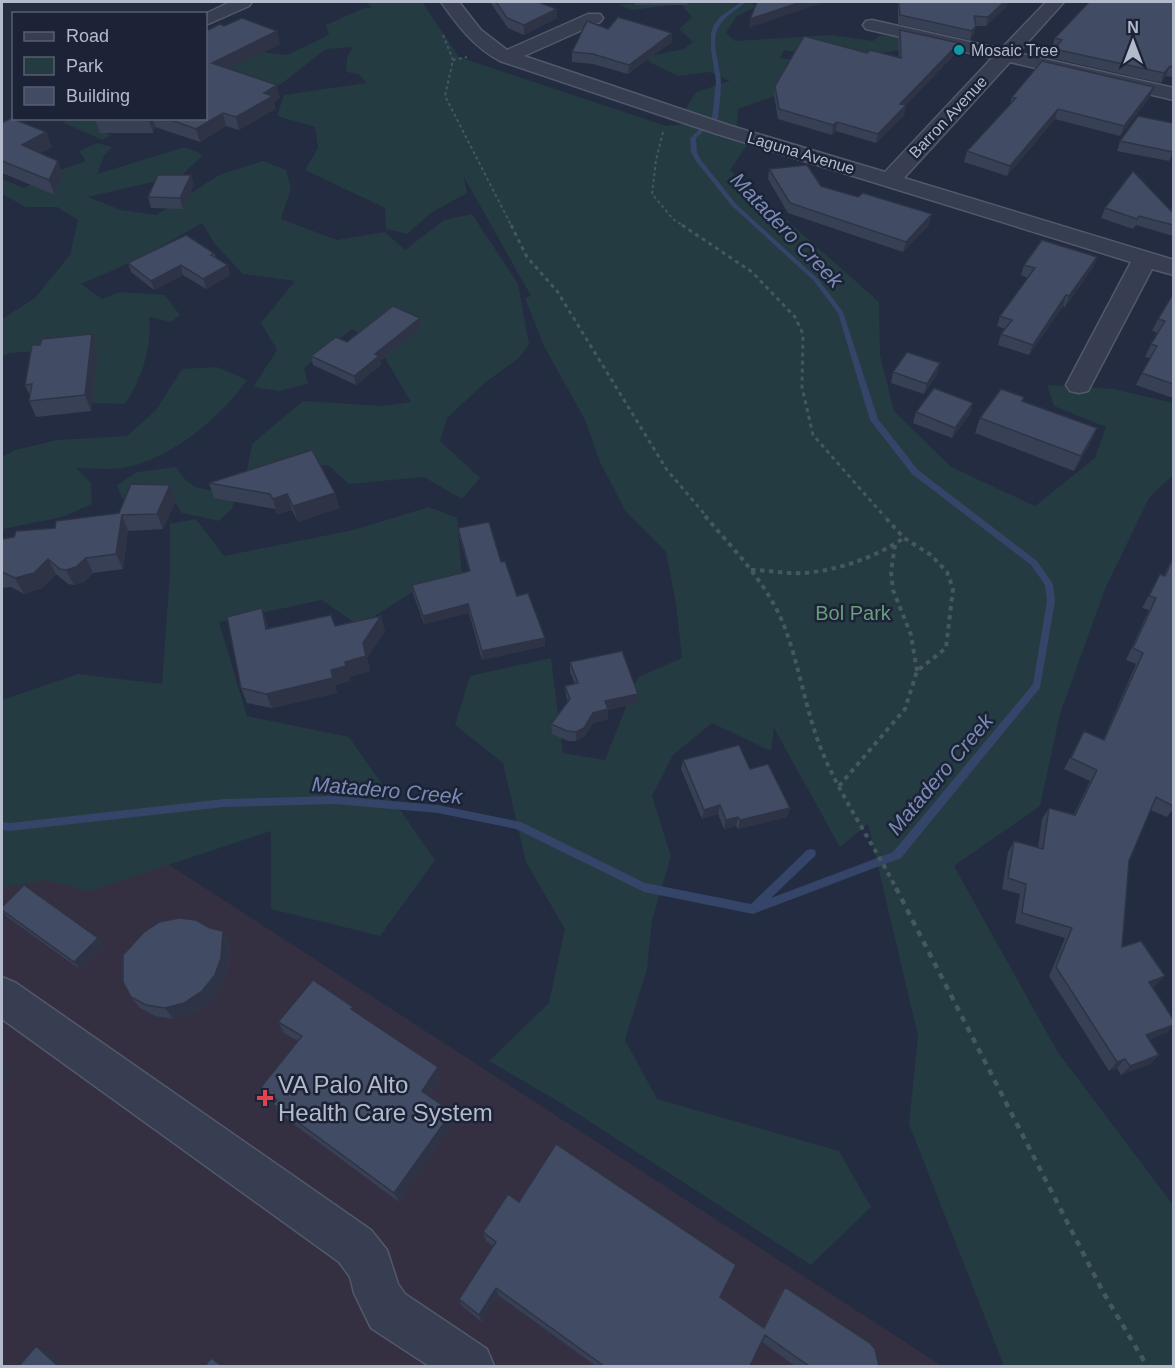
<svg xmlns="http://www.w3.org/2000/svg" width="1175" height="1368" viewBox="0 0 1175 1368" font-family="Helvetica,sans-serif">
<rect width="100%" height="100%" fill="#232c41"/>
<path fill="#343041" d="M 2,803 L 114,829 L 942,1366 L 2,1366 Z"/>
<path fill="#253b42" d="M 367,2 L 422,2 L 459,57 L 666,126 L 697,123 L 749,142 L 730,170 L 879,302 L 880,355 L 894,411 L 951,467 L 1035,506 L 1095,458 L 1106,427 L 1054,406 L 1047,385 L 1114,389 L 1173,403 L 1173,475 L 1149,498 L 1105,589 L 1060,714 L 1040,806 L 954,866 L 1057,1051 L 1173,1205 L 1173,1366 L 1004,1366 L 909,1124 L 918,1036 L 868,824 L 840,847 L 774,728 L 771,751 L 712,723 L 673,755 L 652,796 L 671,856 L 652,920 L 647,969 L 625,1040 L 657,1099 L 839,1151 L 871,1207 L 811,1265 L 561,1103 L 489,1061 L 549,1003 L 565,929 L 526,862 L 503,763 L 455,725 L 470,676 L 551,658 L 563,753 L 605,760 L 638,677 L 682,658 L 676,604 L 666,552 L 626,512 L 600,462 L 585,420 L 544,346 L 525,298 L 531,296 L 464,177 L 467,193 L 431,213 L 407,234 L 386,229 L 385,208 L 305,170 L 318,148 L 315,127 L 277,116 L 284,95 L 366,83 L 359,74 L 346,72 L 347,58 L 353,47 L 326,49 L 281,84 L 248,94 L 206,57 L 253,51 L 287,55 L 329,35 L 326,25 L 364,8 L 371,8 Z
M 647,2 L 748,2 L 757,6 L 736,17 L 726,33 L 735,41 L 831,35 L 873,41 L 880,35 L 908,38 L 912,48 L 840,60 L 784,50 L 780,58 L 825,65 L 792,90 L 738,109 L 737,127 L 685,110 L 696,92 L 730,81 L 710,72 L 678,76 L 649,62 L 649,56 L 684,49 L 693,42 L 679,29 L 692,17 L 681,4 L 632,10 L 618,5 Z
M 66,119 L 120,119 L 97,125 L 111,136 L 102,140 L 64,123 Z
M 97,143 L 112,147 L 104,156 L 97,174 L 185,147 L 203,155 L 182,175 L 88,197 L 121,210 L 156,215 L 219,175 L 263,161 L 286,170 L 291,188 L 281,219 L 337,240 L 385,232 L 405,250 L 444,220 L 472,214 L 518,284 L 529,344 L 519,358 L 487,381 L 447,418 L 440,441 L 480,478 L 462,499 L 424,477 L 349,484 L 328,465 L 246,476 L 252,444 L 303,401 L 383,406 L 411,402 L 376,343 L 352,329 L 304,368 L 308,384 L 279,391 L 253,387 L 277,350 L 261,323 L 295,281 L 243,274 L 215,244 L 202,223 L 143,257 L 81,284 L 102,299 L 120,292 L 165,295 L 180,315 L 171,322 L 149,317 C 153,346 141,380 125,404 L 88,403 L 80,348 L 9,353 L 2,356 L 2,319 L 35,298 L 70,255 L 78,220 L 57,207 L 26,207 L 2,194 L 2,179 L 24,188 L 52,173 L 86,161 L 79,151 Z
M 217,367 L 247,380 C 221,418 168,461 122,468 C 107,470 91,468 76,468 L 91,483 L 92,504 L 62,517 L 3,529 L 2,531 L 2,457 L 15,450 L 57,440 L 127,436 L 156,410 L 182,369 Z
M 176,467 C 192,495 208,487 235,495 L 232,509 L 219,521 L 182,513 L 170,495 L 122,499 L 117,485 L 137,472 Z
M 429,507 L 457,518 L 462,575 L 425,584 L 359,626 L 322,600 L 219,622 L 247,716 L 349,737 L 435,860 L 380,936 L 271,909 L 271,831 L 89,891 L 45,880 L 2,888 L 2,700 L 78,674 L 162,684 L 170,573 L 170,524 L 196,519 L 224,556 L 353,530 Z"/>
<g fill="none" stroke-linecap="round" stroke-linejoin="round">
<path fill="#354469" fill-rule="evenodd" d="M 741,2 L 746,2 C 737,10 724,16 718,28 C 710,44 721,67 721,84 C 721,96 719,107 718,118 L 696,138 L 697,152 L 701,160 L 736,204 L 818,279 L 843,312 L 878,419 L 918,470 L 1037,561 L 1053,584 L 1055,601 L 1040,688 L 901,858 L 753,914 L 644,892 L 516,829 L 438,813 L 334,804 L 224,807 L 10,831 L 2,830 L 2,822 L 10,823 L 224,799 L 334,796 L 438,805 L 521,822 L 645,883 L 751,904 L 807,850 L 811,849 L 815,850 L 816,853 L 815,856 L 771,898 L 893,852 L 1033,684 L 1047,601 L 1045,585 L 1031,565 L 912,474 L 870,420 L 838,313 L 814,281 L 732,206 L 695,160 L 691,152 L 690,138 L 712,118 L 716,81 L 711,50 L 711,33 L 714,25 L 720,17 Z"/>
<defs>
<path id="minor" d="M 230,2 L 252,2 L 249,6 L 206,25 L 205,14 Z
M 441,2 L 459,2 L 481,30 L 507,50 L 588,14 L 600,14 L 603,18 L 600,22 L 524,56 L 728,125 L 885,172 L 992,58 L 866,29 L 863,25 L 866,21 L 872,20 L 1001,49 L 1046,2 L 1064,2 L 1018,53 L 1174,88 L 1174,100 L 1010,62 L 904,178 L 1174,260 L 1174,275 L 1152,269 L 1088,391 L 1079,393 L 1070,391 L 1066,385 L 1131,262 L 714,133 L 500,61 C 474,47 458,26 441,2 Z
M 2,977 L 16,983 L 371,1230 L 387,1250 L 398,1284 L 405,1294 L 487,1349 L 494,1366 L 429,1366 L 371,1328 L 354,1293 L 350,1277 L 339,1262 L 2,1019 Z"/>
</defs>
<use href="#minor" stroke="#52596b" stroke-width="3"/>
<path stroke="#43585f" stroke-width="2" stroke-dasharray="3 3" stroke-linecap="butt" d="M 443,35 L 453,60 L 445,96 L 512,227
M 453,60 L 467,57
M 663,132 L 656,160 L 652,194 L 673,219 L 685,227"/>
<path stroke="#43585f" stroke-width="3" stroke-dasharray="4 4" stroke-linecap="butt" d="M 511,225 L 527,257 L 557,291 L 667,470 L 707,517
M 682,225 L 752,272 L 795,317 L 803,334 L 802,387 L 813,435 L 885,517"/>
<path stroke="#43585f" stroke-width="4" stroke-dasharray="4.5 4.5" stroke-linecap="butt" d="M 705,516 C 735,551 770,586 786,631 C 800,669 806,711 821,749 C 841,798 873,843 897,890
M 895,545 L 891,572 L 893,590 L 911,635 L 917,671
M 751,570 C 768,570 785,574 803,573 C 837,571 876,557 904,538
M 839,786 L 905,709 L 917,671 L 946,648 L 953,589 L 947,572 L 931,555 L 904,538 L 884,516"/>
<path stroke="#43585f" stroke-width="4.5" stroke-dasharray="6 6" stroke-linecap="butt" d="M 896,888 L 1103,1292 L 1147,1366"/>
<use href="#minor" fill="#373e51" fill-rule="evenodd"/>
</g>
<path fill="#384055" d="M 490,2 L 538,2 L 557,9 L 557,18 L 524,35 L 508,28 Z
M 635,2 L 691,2 L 686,5 L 635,5 Z
M 885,2 L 1008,2 L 1007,6 L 986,26 L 976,26 L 974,35 L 970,40 L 898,24 L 898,3 Z
M 1173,2 L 1173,77 L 1166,76 L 1161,83 L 1051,58 L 1054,48 L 1052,47 L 1055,38 Z
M 608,29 L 672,42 L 628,74 L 593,64 L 572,62 L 572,52 Z
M 900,30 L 959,43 L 957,52 L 906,105 L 904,115 L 876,143 L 836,131 L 832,135 L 778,119 L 774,95 L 775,86 L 867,53 L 899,58 L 898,39 Z
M 206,31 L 280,44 L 229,69 L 280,98 L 274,102 L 275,109 L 239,130 L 226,126 L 200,142 L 155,127 L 153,133 L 100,133 L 95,120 L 96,118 L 206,118 Z
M 1154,87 L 1150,97 L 1120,136 L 1055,119 L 1007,176 L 964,162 L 967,151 L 1010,105 L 1012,97 Z
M 2,123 L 46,132 L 52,147 L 40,153 L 63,175 L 55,195 L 2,173 Z
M 1120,141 L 1173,152 L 1169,161 L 1117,151 Z
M 769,169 L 821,186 L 929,225 L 903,252 L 788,213 L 768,179 Z
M 191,175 L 194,185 L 183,209 L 151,208 L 148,197 Z
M 1105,208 L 1171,211 L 1173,208 L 1173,236 L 1136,225 L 1133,229 L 1101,218 Z
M 214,253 L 216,257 L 230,275 L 206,289 L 183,275 L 154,290 L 131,272 L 128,263 Z
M 1097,257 L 1093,267 L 1065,307 L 1063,306 L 1029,355 L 998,345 L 1001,334 L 1005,329 L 997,326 L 1000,316 L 1028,278 L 1021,275 L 1024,265 Z
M 1173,294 L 1173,398 L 1136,385 L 1142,373 L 1150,358 L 1145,357 L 1151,344 L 1158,333 L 1152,331 L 1158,319 Z
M 420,318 L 421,327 L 380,361 L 381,365 L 356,385 L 313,365 L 311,356 L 347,342 Z
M 98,350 L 91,411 L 36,417 L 29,401 L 30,396 L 25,385 Z
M 940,363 L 937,374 L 924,394 L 891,383 L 893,372 Z
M 1024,397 L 1023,401 L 1097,428 L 1090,444 L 1074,471 L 975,433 L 980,418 Z
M 973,403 L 970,414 L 952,438 L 913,423 L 916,412 Z
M 209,483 L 335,493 L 339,508 L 298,522 L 292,510 L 277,514 L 275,509 L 214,498 Z
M 170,485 L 176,500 L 163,529 L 128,531 L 123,569 L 93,573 L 84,582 L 74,585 L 68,584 L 56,574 L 42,588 L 24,594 L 11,587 L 2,588 L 2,539 L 14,537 L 119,513 Z
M 458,528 L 501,562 L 517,596 L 545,638 L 545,646 L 482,660 L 469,613 L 424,624 L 413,594 L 412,585 L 469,571 L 459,536 Z
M 1173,556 L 1173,809 L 1167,817 L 1150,810 L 1129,861 L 1122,947 L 1156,985 L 1153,987 L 1173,1019 L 1173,1026 L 1167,1032 L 1149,1040 L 1159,1055 L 1150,1064 L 1121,1075 L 1117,1068 L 1109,1071 L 1049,976 L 1065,938 L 1015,923 L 1020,894 L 1002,889 L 1008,852 L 1014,841 L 1038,848 L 1042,819 L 1049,808 L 1074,814 L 1090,781 L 1064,769 L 1084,731 L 1103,740 L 1136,664 L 1126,660 L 1149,610 L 1142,608 L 1160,574 L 1164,575 Z
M 267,623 L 268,629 L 335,626 L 385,631 L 367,658 L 370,671 L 349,677 L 350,681 L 335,685 L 337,693 L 272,708 L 247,703 L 241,688 Z
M 570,662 L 638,694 L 638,703 L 608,710 L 608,719 L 593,723 L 584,737 L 576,741 L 568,741 L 552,734 L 551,724 L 568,702 L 566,696 L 565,686 L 575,684 L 570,672 Z
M 683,760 L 750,769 L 790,808 L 787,817 L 738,829 L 736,826 L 724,829 L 718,814 L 702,819 L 681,769 Z
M 2,907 L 98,938 L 104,946 L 81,970 L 7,917 L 2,911 Z
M 210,928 L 223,931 L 230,944 L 228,970 L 222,987 L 210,1003 L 192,1014 L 173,1019 L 155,1016 L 140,1008 L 131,997 Z
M 355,1012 L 438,1067 L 441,1078 L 429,1096 L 454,1122 L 399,1202 L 280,1114 L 273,1104 L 275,1103 L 268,1098 L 261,1087 L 298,1041 L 284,1033 L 278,1022 Z
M 519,1202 L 720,1298 L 763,1328 L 780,1294 L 785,1287 L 879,1366 L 795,1366 L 762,1342 L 750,1366 L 596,1366 L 498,1295 L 482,1322 L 462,1306 L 459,1299 L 493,1246 L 486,1241 L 483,1232 Z"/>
<path fill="#2e3445" d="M 801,2 L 825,2 L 749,28 L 750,19 Z
M 1004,2 L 1008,2 L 1007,6 L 986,26 L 988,17 Z
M 557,9 L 557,18 L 524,35 L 524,25 Z
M 976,26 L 974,35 L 970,40 L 972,31 Z
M 277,31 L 280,44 L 215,76 L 212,63 Z
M 672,33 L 672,42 L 628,74 L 629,65 Z
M 959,43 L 957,52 L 898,113 L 900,104 Z
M 1170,66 L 1166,76 L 1161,83 L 1164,73 Z
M 277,85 L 280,98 L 274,102 L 275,109 L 239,130 L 236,117 L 264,93 Z
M 1154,87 L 1150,97 L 1120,136 L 1124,126 Z
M 906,105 L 904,115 L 876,143 L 878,134 Z
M 1058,109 L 1055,119 L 1007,176 L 1010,166 Z
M 223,113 L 226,126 L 200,142 L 196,129 Z
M 149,118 L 153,118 L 155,127 L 153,133 L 149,120 Z
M 837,122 L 836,131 L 832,135 L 833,125 Z
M 46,132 L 52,147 L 28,159 L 22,145 Z
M 58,161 L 63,175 L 55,195 L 49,180 Z
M 191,175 L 194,185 L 183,209 L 180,198 Z
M 932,214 L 929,225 L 903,252 L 906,242 Z
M 1097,257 L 1093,267 L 1065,307 L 1069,296 Z
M 181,265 L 183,275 L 154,290 L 151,281 Z
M 228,265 L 230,275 L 206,289 L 203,279 Z
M 1066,295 L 1063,306 L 1029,355 L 1033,345 Z
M 420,318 L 421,327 L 380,361 L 381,365 L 356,385 L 354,376 L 375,354 Z
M 92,334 L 98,350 L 91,411 L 85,395 Z
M 940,363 L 937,374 L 924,394 L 927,384 Z
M 973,403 L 970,414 L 952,438 L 955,428 Z
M 1097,428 L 1090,444 L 1074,471 L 1081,456 Z
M 170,485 L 176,500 L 163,529 L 157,514 Z
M 335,493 L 339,508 L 298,522 L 293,506 Z
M 287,494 L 292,510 L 277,514 L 273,499 Z
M 122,515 L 128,531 L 123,569 L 116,554 Z
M 86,558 L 93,573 L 84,582 L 74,585 L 66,570 Z
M 48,559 L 56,574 L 42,588 L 24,594 L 15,578 Z
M 468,604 L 469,613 L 424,624 L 423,616 Z
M 262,608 L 267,623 L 271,644 L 266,629 Z
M 381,616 L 385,631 L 367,658 L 370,671 L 349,677 L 350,681 L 335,685 L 337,693 L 272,708 L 266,694 L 331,670 L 345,662 L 363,643 Z
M 545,638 L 545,646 L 482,660 L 482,651 Z
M 638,694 L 638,703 L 608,710 L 608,719 L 593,723 L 584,737 L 576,741 L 576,732 L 605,701 Z
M 720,805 L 718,814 L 702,819 L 704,810 Z
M 790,808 L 787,817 L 738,829 L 740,820 Z
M 738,817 L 736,826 L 724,829 L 726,820 Z
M 223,931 L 230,944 L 228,970 L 222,987 L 210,1003 L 192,1014 L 173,1019 L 165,1008 Z
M 98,938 L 104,946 L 81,970 L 74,962 Z
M 1165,976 L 1156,985 L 1141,991 L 1149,982 Z
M 1173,1025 L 1173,1026 L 1167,1032 L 1138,1044 L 1146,1035 Z
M 1159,1055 L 1150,1064 L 1121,1075 L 1130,1066 Z
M 1125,1059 L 1117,1068 L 1109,1071 L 1117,1062 Z
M 2,1063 L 11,1072 L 2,1083 Z
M 438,1067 L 441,1078 L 425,1101 L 422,1091 Z
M 452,1112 L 454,1122 L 399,1202 L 394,1193 Z
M 496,1288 L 498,1295 L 482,1322 L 479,1315 Z
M 36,1346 L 52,1353 L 66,1366 L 58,1366 Z
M 211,1358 L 222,1364 L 225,1366 L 222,1366 Z"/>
<path fill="#414b63" stroke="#2e3445" stroke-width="1.5" d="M 496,2 L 538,2 L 557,9 L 524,25 L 507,18 Z
M 757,2 L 801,2 L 750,19 Z
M 899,2 L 1004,2 L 988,17 L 974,16 L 976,26 L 972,31 L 900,15 Z
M 1089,2 L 1173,2 L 1173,67 L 1170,66 L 1164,73 L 1054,49 L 1062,40 L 1055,38 Z
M 618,17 L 672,33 L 629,65 L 593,54 L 572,52 L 587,21 L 608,29 Z
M 242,18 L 277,31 L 212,63 L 277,85 L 264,93 L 273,96 L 236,117 L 223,113 L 196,129 L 165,118 L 206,118 L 206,31 L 220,24 L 224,26 Z
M 900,30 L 959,43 L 900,104 L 906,105 L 878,134 L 837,122 L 833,125 L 779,109 L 775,86 L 804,36 L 867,53 L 870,50 L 901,58 Z
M 1042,61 L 1154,87 L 1124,126 L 1058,109 L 1010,166 L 967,151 L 1016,98 L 1012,97 Z
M 1138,116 L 1173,123 L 1173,152 L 1120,141 Z
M 11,118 L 46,132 L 22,145 L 58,161 L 49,180 L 2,161 L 2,123 Z
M 96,118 L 149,118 L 149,120 L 95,120 Z
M 807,165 L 821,186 L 858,197 L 863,193 L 932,214 L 906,242 L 790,203 L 769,169 Z
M 1133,171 L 1171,211 L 1173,208 L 1173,225 L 1139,216 L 1137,219 L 1105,208 Z
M 158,175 L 191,175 L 180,198 L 148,197 Z
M 186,235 L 214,253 L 211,255 L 228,265 L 203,279 L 181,265 L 151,281 L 128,263 Z
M 1042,240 L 1097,257 L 1069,296 L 1066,295 L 1033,345 L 1001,334 L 1012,320 L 1000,316 L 1035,268 L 1024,265 Z
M 1173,294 L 1173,384 L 1142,373 L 1157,346 L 1151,344 L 1165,321 L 1158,319 Z
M 393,306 L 420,318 L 375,354 L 379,356 L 354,376 L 311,356 L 336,337 L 347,342 Z
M 92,334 L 85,395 L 29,401 L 32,384 L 25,385 L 32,345 L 40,345 L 42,339 Z
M 907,352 L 940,363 L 927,384 L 893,372 Z
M 934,388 L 973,403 L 955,428 L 916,412 Z
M 1001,389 L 1024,397 L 1022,401 L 1097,428 L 1081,456 L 980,418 Z
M 312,450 L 335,493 L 293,506 L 287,494 L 273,499 L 270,494 L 209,483 Z
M 131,484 L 170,485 L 157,514 L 122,515 L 116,554 L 86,558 L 76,567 L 66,570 L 60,569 L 48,559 L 34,573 L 15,578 L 2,572 L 2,539 L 14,537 L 16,531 L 55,528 L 56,521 L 119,513 Z
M 489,522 L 501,562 L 505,561 L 517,596 L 528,593 L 545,638 L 482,651 L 468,604 L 423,616 L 412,585 L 470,571 L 458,528 Z
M 1173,558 L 1173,806 L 1156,797 L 1129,861 L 1122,947 L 1141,941 L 1165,976 L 1149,982 L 1173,1019 L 1173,1025 L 1146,1035 L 1159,1055 L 1130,1066 L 1125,1059 L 1117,1062 L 1056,967 L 1072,928 L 1022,913 L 1026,884 L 1008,878 L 1014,841 L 1043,849 L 1049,808 L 1075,815 L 1097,770 L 1071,758 L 1084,731 L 1104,740 L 1143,653 L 1133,648 L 1156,598 L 1149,596 L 1160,574 L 1165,576 Z
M 262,608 L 266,629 L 331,615 L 335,626 L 381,616 L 363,643 L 366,656 L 345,662 L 346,666 L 331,670 L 333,678 L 266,694 L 241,688 L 227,617 Z
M 622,651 L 638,694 L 605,701 L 608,709 L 593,713 L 584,728 L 576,732 L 567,731 L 551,724 L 570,699 L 565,686 L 578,683 L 570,662 Z
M 739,745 L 750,769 L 768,764 L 790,808 L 740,820 L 738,817 L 726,820 L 720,805 L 704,810 L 683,760 Z
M 24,885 L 98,938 L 74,962 L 2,910 L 2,907 Z
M 179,918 L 196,920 L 210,928 L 223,931 L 221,958 L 215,975 L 202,991 L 184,1003 L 165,1008 L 146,1005 L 131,997 L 123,982 L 123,955 L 143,933 L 159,922 Z
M 313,980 L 353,1007 L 351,1009 L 438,1067 L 422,1091 L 452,1112 L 394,1193 L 273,1104 L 277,1100 L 261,1087 L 302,1036 L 278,1022 Z
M 556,1144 L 736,1265 L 720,1297 L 764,1328 L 785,1287 L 870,1343 L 875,1349 L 879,1366 L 809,1366 L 765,1335 L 750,1366 L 604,1366 L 496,1288 L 479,1315 L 459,1299 L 496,1242 L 483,1232 L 508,1194 L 519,1202 Z
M 36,1346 L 58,1366 L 19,1366 Z
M 211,1358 L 222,1366 L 205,1366 Z"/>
<circle fill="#0f9aa8" stroke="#1c2336" stroke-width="2" cx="959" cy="50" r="6"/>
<path fill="#e0444e" stroke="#1c2336" stroke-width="2" d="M262 1089h6v6h6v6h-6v6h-6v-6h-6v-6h6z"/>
<g text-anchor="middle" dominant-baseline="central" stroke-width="5" stroke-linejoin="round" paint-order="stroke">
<g font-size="16" fill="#b3bacb" stroke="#1c2336" text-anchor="start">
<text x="971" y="50">Mosaic Tree</text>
</g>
<g font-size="16" fill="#b3bacb" stroke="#1c2336">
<text transform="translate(948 117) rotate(-47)">Barron Avenue</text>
<text transform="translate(801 153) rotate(17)">Laguna Avenue</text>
</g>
<g font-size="20" fill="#689e7b" stroke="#1c2336">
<text x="853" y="613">Bol Park</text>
</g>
<g font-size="21" font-style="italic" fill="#798bb5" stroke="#1c2336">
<text transform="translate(787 230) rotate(46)">Matadero Creek</text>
<text transform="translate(940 774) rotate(-50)">Matadero Creek</text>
<text transform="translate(387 790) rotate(5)">Matadero Creek</text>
</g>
<g font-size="24" fill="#b3bacb" stroke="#1c2336" text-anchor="start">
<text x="278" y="1084">VA Palo Alto<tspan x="278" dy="28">Health Care System</tspan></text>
</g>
</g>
<rect width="1175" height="1368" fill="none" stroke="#b3bacb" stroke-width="6"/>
<rect x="12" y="12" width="195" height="108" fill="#1c2336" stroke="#585f72" stroke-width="1.5"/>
<rect x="24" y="32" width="30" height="9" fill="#373e51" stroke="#585f72" stroke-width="1.5"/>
<text x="66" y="42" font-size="18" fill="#b3bacb">Road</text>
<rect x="24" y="57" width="30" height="18" fill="#253b42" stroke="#585f72" stroke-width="1.5"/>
<text x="66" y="72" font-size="18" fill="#b3bacb">Park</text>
<rect x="24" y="87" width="30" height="18" fill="#414b63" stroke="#585f72" stroke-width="1.5"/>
<text x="66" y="102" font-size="18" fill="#b3bacb">Building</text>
<g transform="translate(1133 42)" stroke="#1c2336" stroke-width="4.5" paint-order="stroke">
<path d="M0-4.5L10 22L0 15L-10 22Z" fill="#b3bacb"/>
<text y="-9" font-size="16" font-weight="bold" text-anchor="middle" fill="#b3bacb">N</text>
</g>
</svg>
